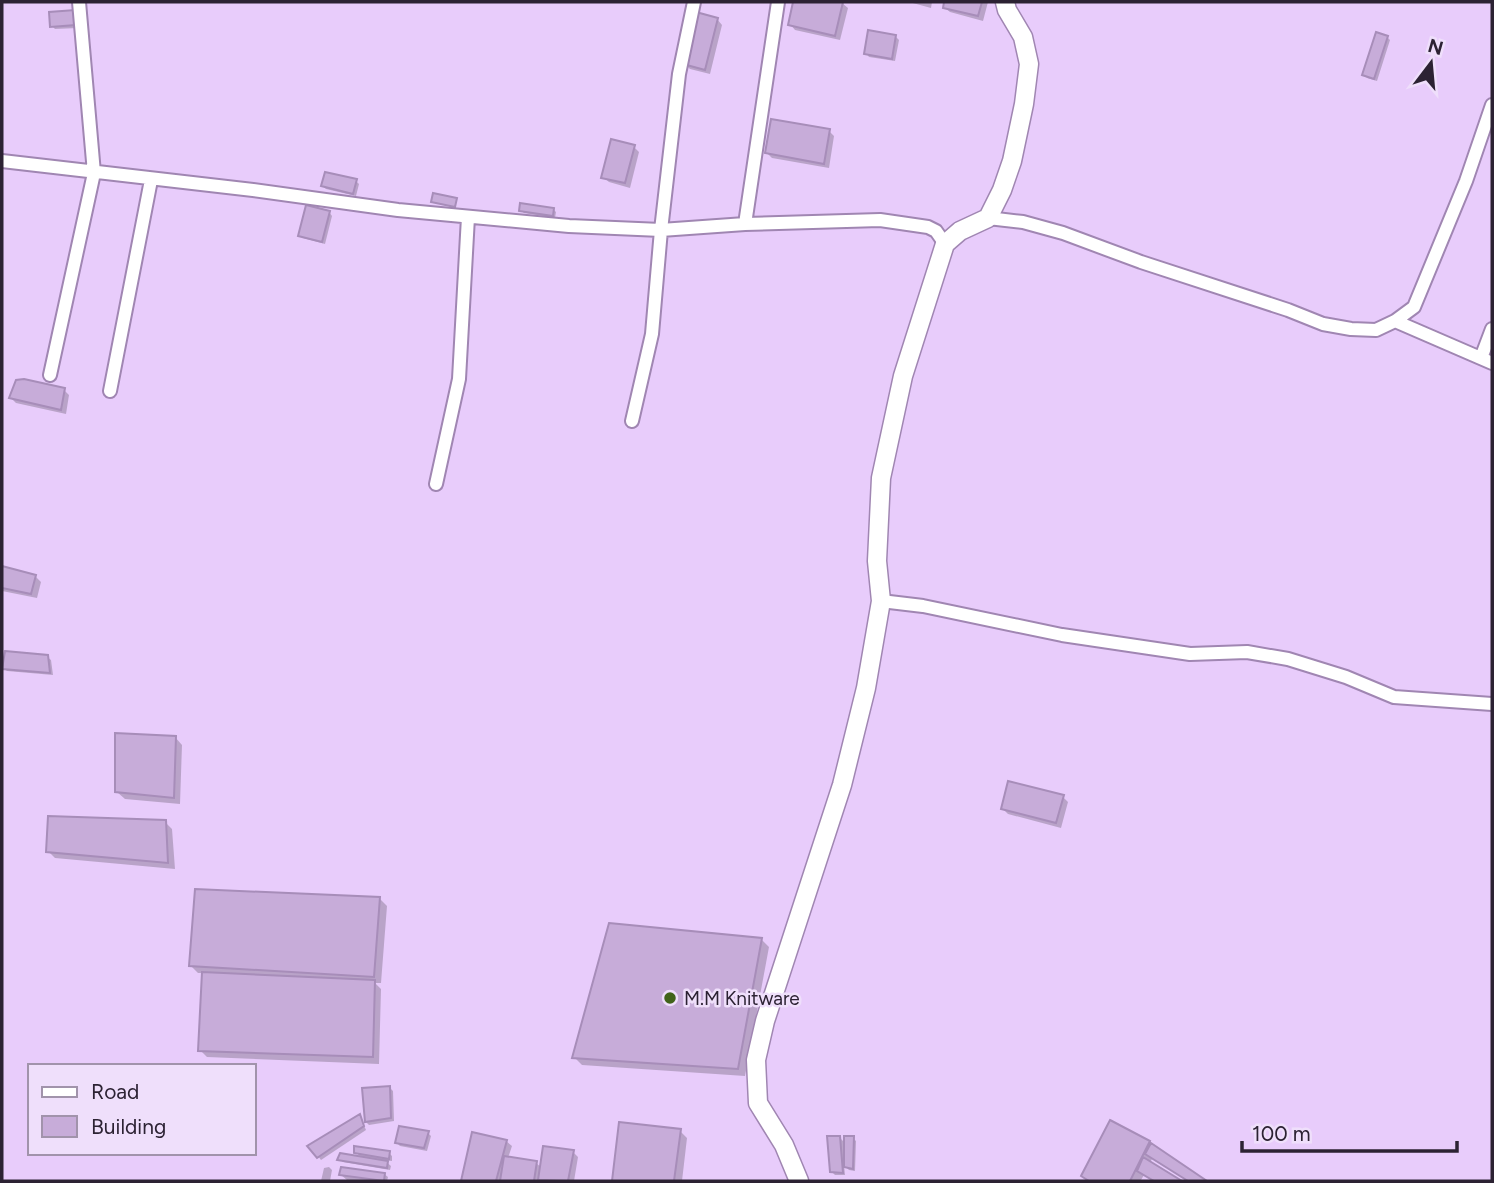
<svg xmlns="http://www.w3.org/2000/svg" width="1494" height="1183" viewBox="0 0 1494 1183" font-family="Figtree,sans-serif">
<rect width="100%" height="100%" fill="#e8ccfb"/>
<path fill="#0003" d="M 795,2 L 842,3 L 848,8 L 840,40 L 795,30 L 790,24 Z
M 909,2 L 932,2 L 931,8 Z
M 946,2 L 988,2 L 983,21 L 950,12 L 944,7 Z
M 74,12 L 78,28 L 55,29 L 52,26 Z
M 717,19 L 722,25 L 710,74 L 690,69 L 685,64 Z
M 895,36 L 899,40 L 895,61 L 869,57 L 866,53 Z
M 1387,37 L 1390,40 L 1377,81 L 1367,78 L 1364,74 Z
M 829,131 L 834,136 L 829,168 L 772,158 L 767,153 Z
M 634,147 L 639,152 L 630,188 L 609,182 L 603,177 Z
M 356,181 L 359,184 L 356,196 L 326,189 L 323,186 Z
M 553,209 L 556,212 L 555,218 L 524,213 L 521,210 Z
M 329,212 L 332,216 L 325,244 L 303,238 L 300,235 Z
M 64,390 L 69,395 L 66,414 L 16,403 L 11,398 Z
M 2,568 L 36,577 L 41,582 L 37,598 L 2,591 Z
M 47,657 L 51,660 L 53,675 L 7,671 L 4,668 Z
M 175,737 L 182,745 L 180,804 L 125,799 L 117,792 Z
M 1063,797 L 1068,802 L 1061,828 L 1008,814 L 1003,809 Z
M 165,822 L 172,829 L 175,869 L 55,858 L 48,851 Z
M 379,898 L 387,906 L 381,983 L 375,983 L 381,989 L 379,1064 L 207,1057 L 200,1050 L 203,973 L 198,973 L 191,966 Z
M 761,939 L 769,947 L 745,1076 L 582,1065 L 574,1057 Z
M 390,1088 L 393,1091 L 394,1121 L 369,1125 L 366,1122 Z
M 360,1116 L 366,1130 L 321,1160 L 318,1156 Z
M 620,1124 L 680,1131 L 687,1138 L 682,1181 L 614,1181 Z
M 428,1133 L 431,1136 L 427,1151 L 400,1146 L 397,1143 Z
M 840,1138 L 846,1144 L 853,1138 L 856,1141 L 855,1171 L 849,1170 L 844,1165 L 845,1175 L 835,1175 L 832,1172 Z
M 506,1141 L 512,1146 L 508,1158 L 536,1163 L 542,1168 L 573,1152 L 578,1157 L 574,1181 L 544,1179 L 544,1181 L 463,1181 Z
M 1149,1142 L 1204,1181 L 1188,1181 L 1152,1159 L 1150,1163 L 1179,1181 L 1154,1181 L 1144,1175 L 1141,1180 L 1143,1181 L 1089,1181 L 1083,1175 Z
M 356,1152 L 389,1153 L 392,1156 L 392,1161 L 384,1160 L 391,1166 L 390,1170 L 343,1162 L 340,1159 L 362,1159 Z
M 329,1167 L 332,1170 L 330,1181 L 321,1181 L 324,1168 Z
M 384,1174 L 388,1177 L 387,1181 L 340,1181 L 347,1180 L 341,1175 Z"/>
<path fill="#c7acd9" stroke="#a78db9" stroke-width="2" d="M 793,2 L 843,2 L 835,36 L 788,25 Z
M 944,2 L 982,2 L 978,16 L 943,8 Z
M 75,10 L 76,25 L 50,27 L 49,12 Z
M 696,12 L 718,18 L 705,70 L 683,64 Z
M 868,30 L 896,35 L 892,59 L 864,54 Z
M 1376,32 L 1388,36 L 1374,79 L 1362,75 Z
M 771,119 L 830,129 L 824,164 L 765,153 Z
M 611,139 L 635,145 L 625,183 L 601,178 Z
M 325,172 L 357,179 L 353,194 L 321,186 Z
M 433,193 L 457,198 L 455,207 L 431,202 Z
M 520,203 L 554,208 L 553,216 L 519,211 Z
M 306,205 L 330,211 L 322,242 L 298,236 Z
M 24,379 L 65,388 L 61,410 L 9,398 L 16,380 Z
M 2,566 L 36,575 L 31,594 L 2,588 Z
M 5,651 L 48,655 L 50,673 L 2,669 Z
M 115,733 L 176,736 L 174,798 L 115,792 Z
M 1008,781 L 1064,795 L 1056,823 L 1001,809 Z
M 48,816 L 166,820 L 168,863 L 46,852 Z
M 195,889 L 380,897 L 374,977 L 189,966 Z
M 609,923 L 762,938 L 738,1069 L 572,1058 Z
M 202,972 L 375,980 L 373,1057 L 198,1051 Z
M 390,1086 L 391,1118 L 365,1122 L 362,1088 Z
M 360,1114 L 364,1126 L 317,1158 L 307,1146 Z
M 1110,1120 L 1150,1141 L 1130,1181 L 1089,1181 L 1081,1176 Z
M 619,1122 L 681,1129 L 674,1181 L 612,1181 Z
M 399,1126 L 429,1131 L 424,1148 L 395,1143 Z
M 472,1132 L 507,1140 L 496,1181 L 461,1181 Z
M 827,1136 L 840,1136 L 843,1173 L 830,1172 Z
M 844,1136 L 854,1136 L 853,1169 L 844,1167 Z
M 1151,1143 L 1207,1181 L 1188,1181 L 1145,1154 Z
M 354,1146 L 390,1151 L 389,1159 L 354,1153 Z
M 543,1146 L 574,1150 L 568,1181 L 538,1180 Z
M 340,1153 L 388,1161 L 387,1168 L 337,1160 Z
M 504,1156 L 537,1161 L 534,1181 L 500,1181 Z
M 1143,1157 L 1182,1181 L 1154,1181 L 1137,1171 Z
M 341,1167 L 385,1173 L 384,1181 L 339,1175 Z"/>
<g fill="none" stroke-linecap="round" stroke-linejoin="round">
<defs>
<path id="street" d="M 2,161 L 253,190 L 398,210 L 569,226 L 661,230 L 745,224 L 880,220 L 928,227 L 936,231 L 945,244
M 988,218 L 1023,222 L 1063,233 L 1141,262 L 1288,310 L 1323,324 L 1351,329 L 1376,330 L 1395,321 L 1414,307 L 1466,181 L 1492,105
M 745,224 L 778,2
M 1395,321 L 1492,363
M 1481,358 L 1492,329
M 50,375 L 94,173 L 79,2
M 110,391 L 151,180
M 632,421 L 652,334 L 661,230 L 679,74 L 694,2
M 436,484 L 459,379 L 468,217
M 881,601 L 923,606 L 1062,635 L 1190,654 L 1247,652 L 1288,659 L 1346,677 L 1394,697 L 1492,704"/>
<path id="secondary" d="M 799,1181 L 784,1145 L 758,1103 L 756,1060 L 765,1021 L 842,785 L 866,688 L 881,601 L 877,561 L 881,478 L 903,376 L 945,244 L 960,231 L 988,218 L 1002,190 L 1012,161 L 1024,104 L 1029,64 L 1023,37 L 1007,10 L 1005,2"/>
</defs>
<use href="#street" stroke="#a086b2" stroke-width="16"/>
<use href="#secondary" stroke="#a086b2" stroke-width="21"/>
<use href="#street" stroke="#fff" stroke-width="12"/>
<use href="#secondary" stroke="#fff" stroke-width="18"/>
</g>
<circle fill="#41631a" stroke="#efdffb" stroke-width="2.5" cx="670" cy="998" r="7"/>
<g text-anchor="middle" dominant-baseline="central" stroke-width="5" stroke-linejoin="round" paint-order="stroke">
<g font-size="19" fill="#2c2233" stroke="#efdffb" text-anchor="start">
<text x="684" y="998">M.M Knitware</text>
</g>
</g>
<rect width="1494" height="1183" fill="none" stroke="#2c2233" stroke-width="7"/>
<rect x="28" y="1064" width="228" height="91" fill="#efdffb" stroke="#a193ab" stroke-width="2"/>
<rect x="42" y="1087" width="35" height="10" fill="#ffffff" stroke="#a193ab" stroke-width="2"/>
<text x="91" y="1099" font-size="21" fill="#2c2233">Road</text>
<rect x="42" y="1116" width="35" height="21" fill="#c7acd9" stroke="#a193ab" stroke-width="2"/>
<text x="91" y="1134" font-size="21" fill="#2c2233">Building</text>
<g transform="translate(1431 63) rotate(16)" stroke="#efdffb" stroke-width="5" paint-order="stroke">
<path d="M0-5L12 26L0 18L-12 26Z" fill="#2c2233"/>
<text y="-10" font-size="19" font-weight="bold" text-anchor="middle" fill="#2c2233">N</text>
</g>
<path d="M1242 1141v10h215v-10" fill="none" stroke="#2c2233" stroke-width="3.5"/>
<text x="1252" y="1141" font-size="21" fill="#2c2233" stroke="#efdffb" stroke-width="5" paint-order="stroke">100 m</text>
</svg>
